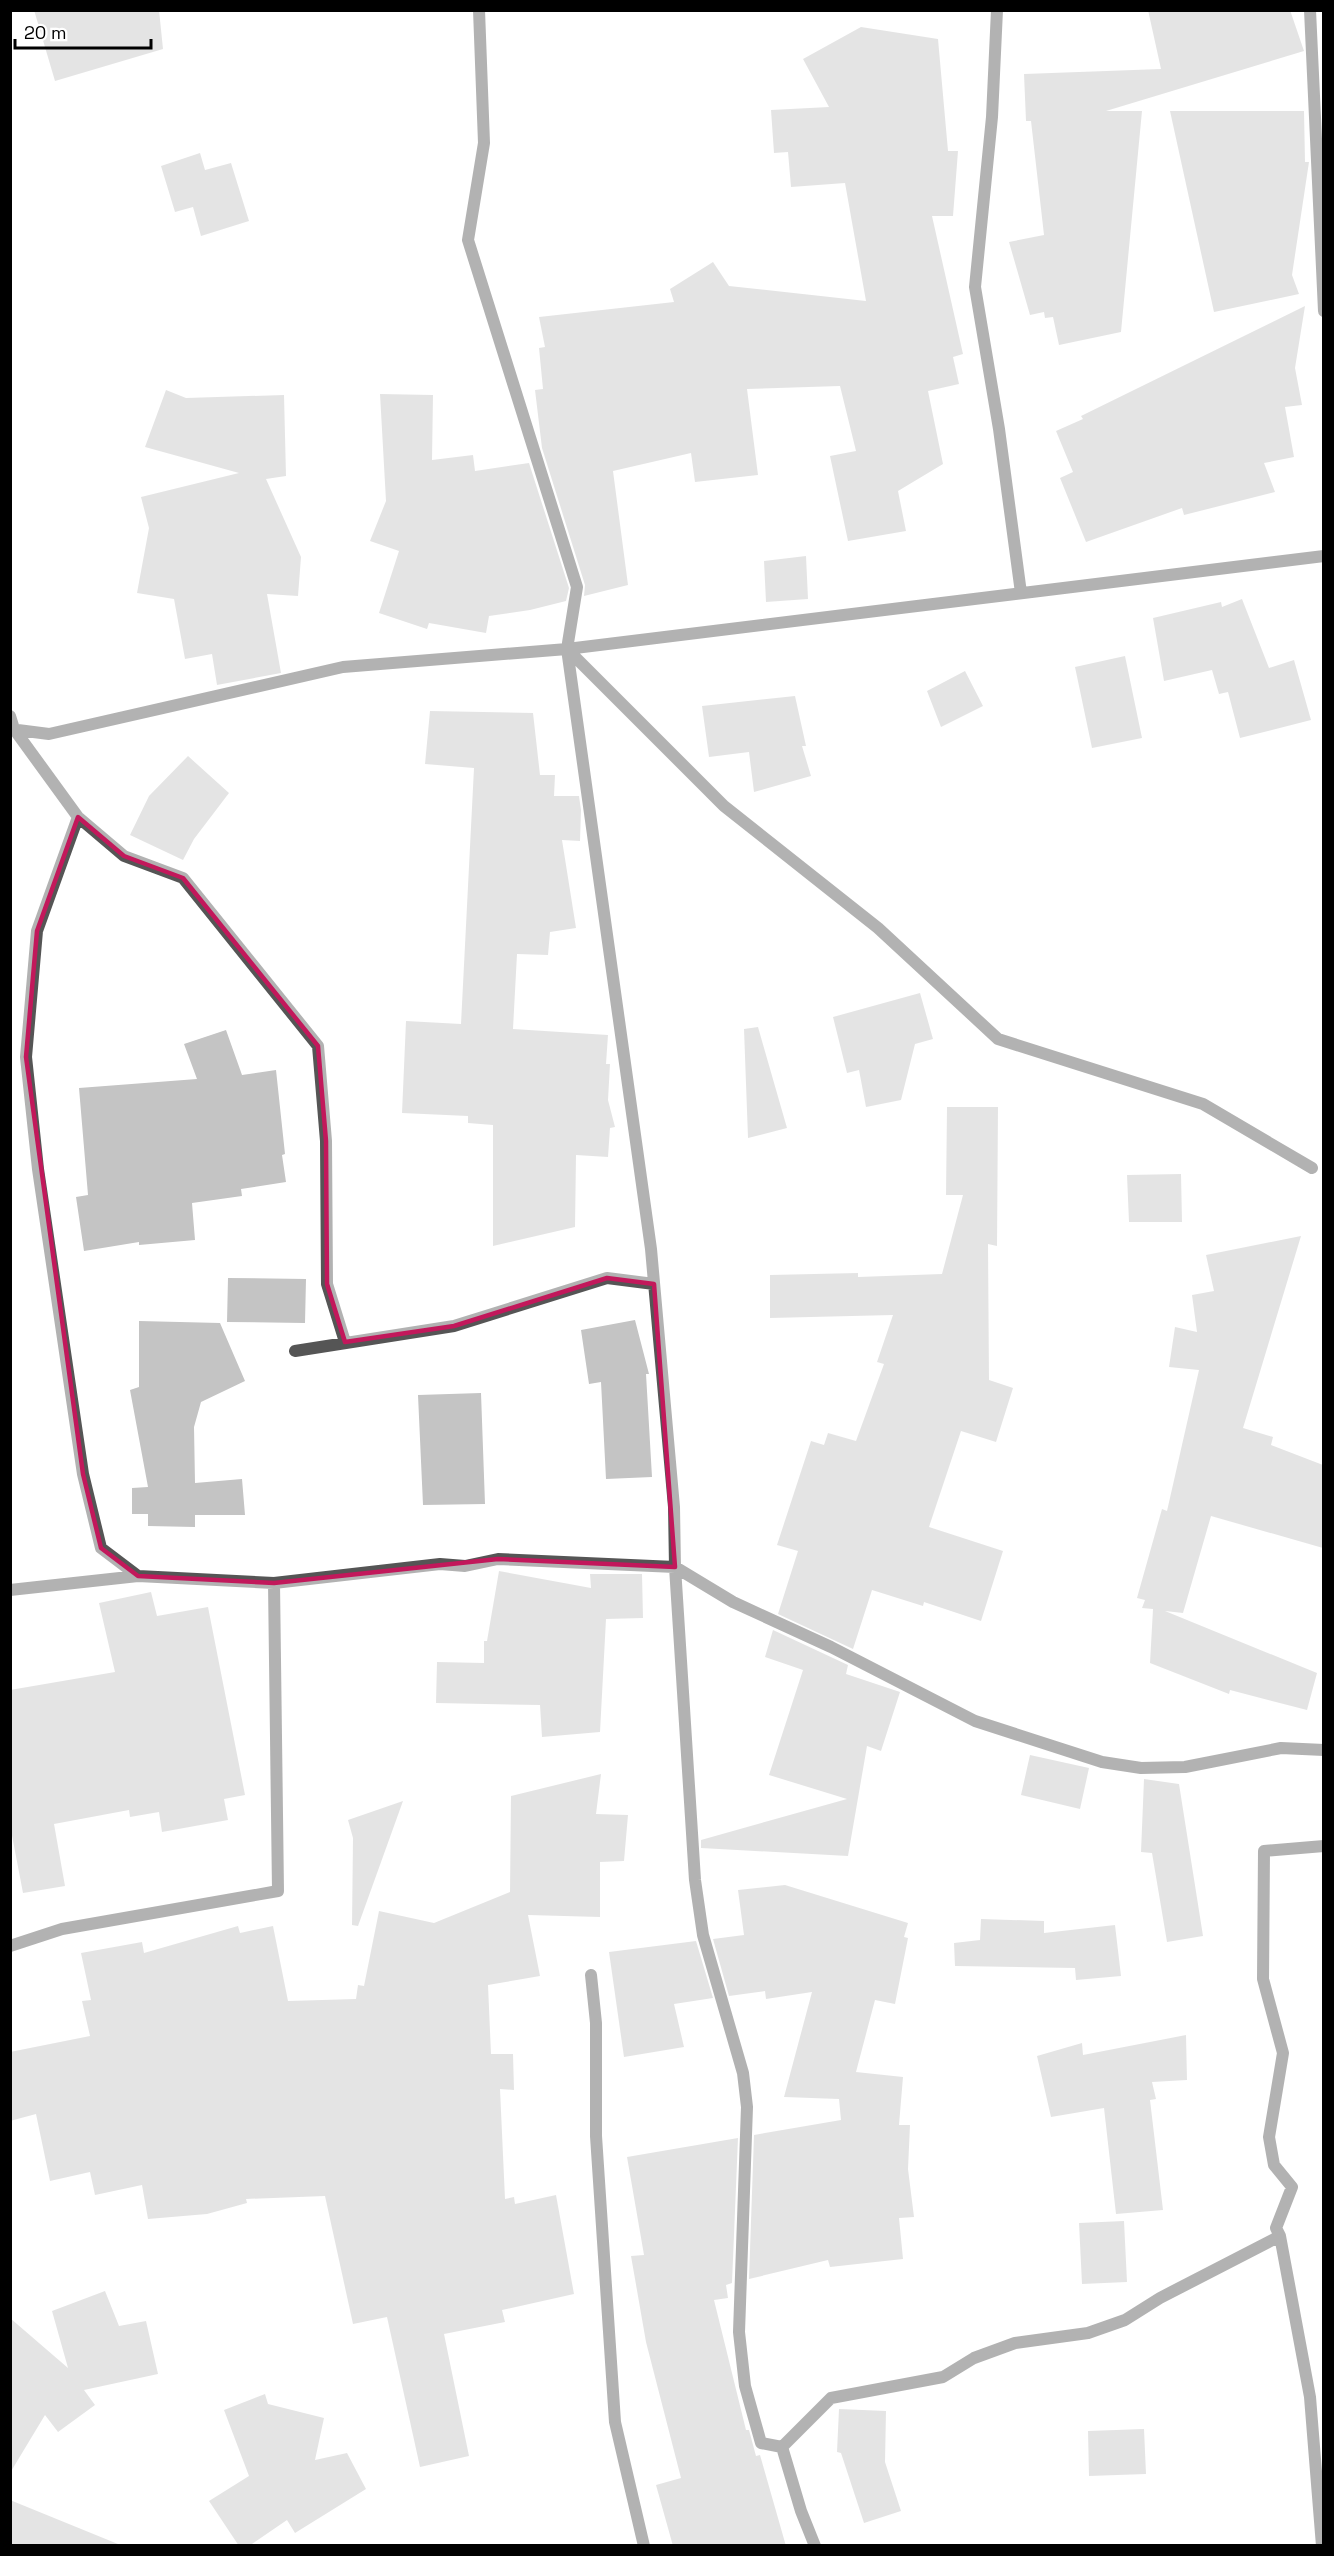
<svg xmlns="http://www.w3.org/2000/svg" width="1334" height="2556" viewBox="0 0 1334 2556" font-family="'Space Grotesk',sans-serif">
<rect width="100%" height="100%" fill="#fff"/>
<path fill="#c4c4c4" d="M 34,10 L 159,10 L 163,49 L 55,81 Z
M 1148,10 L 1290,10 L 1304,51 L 1106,111 L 1142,111 L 1121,332 L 1059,345 L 1053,317 L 1045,318 L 1044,312 L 1030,315 L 1009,242 L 1044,235 L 1031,121 L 1026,121 L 1024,74 L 1161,69 Z
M 861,27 L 938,39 L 948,151 L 958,151 L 953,216 L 932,216 L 963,354 L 953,357 L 959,384 L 928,391 L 943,464 L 898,491 L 906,531 L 848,541 L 830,456 L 856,451 L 840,386 L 747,389 L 758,475 L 695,482 L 691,453 L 613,471 L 628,585 L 584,596 L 585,585 L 542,448 L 535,390 L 543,389 L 539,348 L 545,347 L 539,317 L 674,302 L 670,289 L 713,262 L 729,286 L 866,301 L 845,183 L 791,187 L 788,152 L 774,153 L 771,110 L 829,107 L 803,59 Z
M 1170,111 L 1304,111 L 1305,162 L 1309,162 L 1292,275 L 1299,294 L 1214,312 Z
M 200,153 L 205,170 L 231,163 L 249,221 L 201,236 L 193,207 L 175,212 L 161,166 Z
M 1305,306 L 1295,368 L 1302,405 L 1285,407 L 1294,457 L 1264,463 L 1275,492 L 1184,515 L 1182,508 L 1086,542 L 1060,478 L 1073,472 L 1056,431 L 1083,419 L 1081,416 Z
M 166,390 L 186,398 L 284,395 L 286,476 L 266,479 L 301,557 L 298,596 L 267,594 L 281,673 L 217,685 L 212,654 L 185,659 L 174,599 L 137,593 L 149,528 L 141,497 L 239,473 L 145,447 Z
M 380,394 L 433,395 L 432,460 L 473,455 L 475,471 L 529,463 L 569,588 L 566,601 L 530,610 L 489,616 L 486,633 L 429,623 L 427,629 L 379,613 L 399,551 L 370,541 L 386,501 Z
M 806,556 L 808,599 L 766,602 L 764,561 Z
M 1242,599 L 1269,668 L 1294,660 L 1311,720 L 1240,738 L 1228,692 L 1219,694 L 1212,670 L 1164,681 L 1153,618 L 1221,602 L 1222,607 Z
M 1125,656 L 1142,738 L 1092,748 L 1075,667 Z
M 965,671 L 983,706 L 941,727 L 927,691 Z
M 795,696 L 806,746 L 802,746 L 811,776 L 754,792 L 749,752 L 709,757 L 702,706 Z
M 430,711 L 533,713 L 540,775 L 555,775 L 554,796 L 579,796 L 581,810 L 580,841 L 562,840 L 576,928 L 550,932 L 548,955 L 517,954 L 513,1029 L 608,1035 L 606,1064 L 610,1064 L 608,1100 L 615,1127 L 610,1128 L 608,1157 L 576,1155 L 575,1227 L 493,1246 L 493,1125 L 468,1123 L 468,1116 L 402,1113 L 406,1021 L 461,1024 L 474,768 L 425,764 Z
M 188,756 L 229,793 L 194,839 L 183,860 L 130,835 L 149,796 Z
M 920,993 L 933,1039 L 915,1044 L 901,1100 L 866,1107 L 859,1070 L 847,1073 L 833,1017 Z
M 758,1027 L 787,1128 L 748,1138 L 744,1029 Z
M 226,1030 L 242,1075 L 276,1070 L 285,1154 L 282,1155 L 286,1182 L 241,1189 L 242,1196 L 192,1203 L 195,1240 L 139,1245 L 139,1242 L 84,1251 L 76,1197 L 88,1195 L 79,1088 L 197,1079 L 184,1044 Z
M 947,1107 L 998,1107 L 997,1246 L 988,1244 L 989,1380 L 1013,1388 L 996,1442 L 961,1431 L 929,1527 L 1003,1551 L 981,1621 L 924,1602 L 923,1606 L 872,1590 L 853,1649 L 778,1614 L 798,1551 L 777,1545 L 811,1441 L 824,1445 L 828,1433 L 856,1441 L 884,1364 L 877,1362 L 893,1315 L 770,1318 L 770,1275 L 858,1273 L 858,1277 L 942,1274 L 963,1195 L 946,1195 Z
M 1181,1174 L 1182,1222 L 1129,1222 L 1127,1175 Z
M 1301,1236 L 1243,1428 L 1273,1437 L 1271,1445 L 1323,1465 L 1323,1548 L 1211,1516 L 1183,1613 L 1165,1611 L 1317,1673 L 1307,1710 L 1230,1690 L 1229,1694 L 1150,1663 L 1153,1609 L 1142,1608 L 1145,1600 L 1137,1598 L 1162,1509 L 1167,1511 L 1199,1370 L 1169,1367 L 1175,1327 L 1197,1332 L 1192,1295 L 1214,1291 L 1206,1255 Z
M 228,1278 L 306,1279 L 305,1323 L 227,1322 Z
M 635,1320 L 649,1374 L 646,1374 L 652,1477 L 606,1479 L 601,1382 L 589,1384 L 581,1330 Z
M 139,1321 L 220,1323 L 245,1381 L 201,1402 L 194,1427 L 195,1483 L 242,1479 L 245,1515 L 195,1515 L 195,1527 L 148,1526 L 148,1514 L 132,1514 L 132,1488 L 148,1487 L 130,1390 L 139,1387 Z
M 481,1393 L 485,1504 L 423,1505 L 418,1395 Z
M 499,1571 L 591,1588 L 590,1574 L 642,1574 L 643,1618 L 606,1619 L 600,1732 L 542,1737 L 540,1705 L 436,1703 L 437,1662 L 484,1663 L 484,1641 L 487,1641 Z
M 151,1592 L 157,1616 L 208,1607 L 245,1795 L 224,1799 L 228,1820 L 162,1832 L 159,1812 L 130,1817 L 129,1810 L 54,1824 L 65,1886 L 23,1893 L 10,1825 L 10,1690 L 115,1672 L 99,1603 Z
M 773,1630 L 848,1665 L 846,1674 L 900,1692 L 881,1751 L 867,1746 L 848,1856 L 701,1848 L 701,1840 L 847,1799 L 769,1775 L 803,1670 L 765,1657 Z
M 1030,1755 L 1089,1768 L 1080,1809 L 1021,1795 Z
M 601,1774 L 596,1814 L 628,1815 L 624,1861 L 600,1862 L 600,1917 L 528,1915 L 540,1976 L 488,1985 L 491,2054 L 513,2054 L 514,2090 L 500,2089 L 505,2199 L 514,2197 L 515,2204 L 556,2195 L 574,2294 L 502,2310 L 505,2322 L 444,2334 L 469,2456 L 420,2467 L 387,2317 L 353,2324 L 325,2196 L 246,2199 L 247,2203 L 207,2214 L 148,2219 L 142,2185 L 95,2195 L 90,2172 L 50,2181 L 36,2114 L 10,2121 L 10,2052 L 90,2036 L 82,2001 L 91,2000 L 81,1953 L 142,1942 L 144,1953 L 238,1926 L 240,1933 L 273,1926 L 288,2001 L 356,1999 L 358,1985 L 364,1986 L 379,1911 L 434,1923 L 510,1892 L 511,1796 Z
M 1144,1779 L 1179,1784 L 1203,1936 L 1167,1942 L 1152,1853 L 1141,1852 Z
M 403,1801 L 358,1926 L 352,1925 L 353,1838 L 348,1820 Z
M 785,1885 L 908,1923 L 904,1937 L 908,1938 L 895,2004 L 875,2000 L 856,2072 L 903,2077 L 899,2125 L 910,2125 L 908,2169 L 914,2217 L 899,2218 L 903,2259 L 830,2267 L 828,2260 L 749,2279 L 754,2135 L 841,2120 L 839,2099 L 784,2097 L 812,1992 L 766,1999 L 765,1991 L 729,1996 L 713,1939 L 744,1935 L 738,1890 Z
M 981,1919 L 1044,1921 L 1044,1933 L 1115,1925 L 1121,1976 L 1076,1980 L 1075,1968 L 955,1966 L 954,1943 L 980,1940 Z
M 696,1941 L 713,1998 L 674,2004 L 684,2047 L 624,2057 L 609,1952 Z
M 1186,2035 L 1187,2080 L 1152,2082 L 1156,2099 L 1150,2100 L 1163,2210 L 1116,2214 L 1104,2108 L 1051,2117 L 1037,2056 L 1082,2043 L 1083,2055 Z
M 738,2138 L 732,2283 L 726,2285 L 728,2298 L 714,2300 L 746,2430 L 749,2430 L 756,2456 L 760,2455 L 786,2546 L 673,2546 L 656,2485 L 681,2478 L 646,2342 L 631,2256 L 644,2255 L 627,2157 Z
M 1124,2221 L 1127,2282 L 1082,2284 L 1079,2223 Z
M 105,2291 L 119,2326 L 146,2321 L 158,2374 L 84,2390 L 95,2405 L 58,2432 L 45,2415 L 10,2473 L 10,2318 L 68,2368 L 52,2311 Z
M 265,2394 L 268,2404 L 324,2418 L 315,2460 L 347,2453 L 366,2489 L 295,2533 L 287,2520 L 249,2546 L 239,2546 L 209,2501 L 249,2476 L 224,2410 Z
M 839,2409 L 886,2411 L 885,2462 L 901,2511 L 864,2523 L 841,2453 L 837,2452 Z
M 1144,2429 L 1146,2474 L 1089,2476 L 1088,2431 Z
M 10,2500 L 118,2544 L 118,2546 L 10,2546 Z"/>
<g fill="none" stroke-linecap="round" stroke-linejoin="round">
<path stroke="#555" stroke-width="12" d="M 479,10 L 484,143 L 468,240 L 577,587 L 567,649 L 651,1249 L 674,1507 L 675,1567 L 695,1880 L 703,1935 L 743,2073 L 747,2107 L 739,2332 L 745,2386 L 761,2443 L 782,2447 L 801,2511 L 815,2546
M 997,10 L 992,117 L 975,287 L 999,429 L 1021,593
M 1310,10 L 1324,311
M 567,649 L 724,806 L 878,928 L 998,1039 L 1203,1104 L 1312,1168
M 10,716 L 14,729 L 78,817 L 124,856 L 183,878 L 318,1046 L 326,1141 L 327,1284 L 345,1342
M 10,729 L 49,734 L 343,667 L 567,649 L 1324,556
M 78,817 L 37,931 L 26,1057 L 38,1169 L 83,1474 L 101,1548 L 138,1576
M 295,1351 L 454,1326 L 607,1278 L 654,1284
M 10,1590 L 138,1576 L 274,1583 L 440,1564 L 465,1566 L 498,1559 L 675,1567 L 733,1602 L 831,1647 L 975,1721 L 1102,1762 L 1141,1768 L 1185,1767 L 1281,1748 L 1324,1750
M 10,1946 L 62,1929 L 278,1891 L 274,1583
M 591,1975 L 596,2023 L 596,2136 L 615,2422 L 644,2546
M 1280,2236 L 1310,2397 L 1322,2546
M 782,2447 L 831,2398 L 943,2377 L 974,2358 L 1015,2343 L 1088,2333 L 1125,2320 L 1160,2298 L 1280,2236 L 1276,2228 L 1292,2187 L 1274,2165 L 1269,2137 L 1283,2053 L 1263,1979 L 1264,1851 L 1324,1846"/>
</g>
<path d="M0 0H1334V2556H0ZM 78,817 L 124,856 L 183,878 L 318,1046 L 326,1141 L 327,1284 L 345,1342 L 454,1326 L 607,1278 L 654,1284 L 675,1567 L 498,1559 L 274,1583 L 138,1576 L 101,1548 L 83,1474 L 26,1057 L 37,931 Z" fill="#fff" fill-opacity=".55" fill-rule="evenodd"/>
<path fill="none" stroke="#c2185b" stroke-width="4.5" stroke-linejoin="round" d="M 78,817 L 124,856 L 183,878 L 318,1046 L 326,1141 L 327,1284 L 345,1342 L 454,1326 L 607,1278 L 654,1284 L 675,1567 L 498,1559 L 274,1583 L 138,1576 L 101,1548 L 83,1474 L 26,1057 L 37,931 Z"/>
<rect width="1334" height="2556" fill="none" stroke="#000000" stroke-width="24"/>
<path d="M15 39v9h136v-9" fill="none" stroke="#000000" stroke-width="3"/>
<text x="24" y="39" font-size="18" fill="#000000" stroke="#ffffff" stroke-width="4.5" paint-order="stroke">20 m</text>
</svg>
